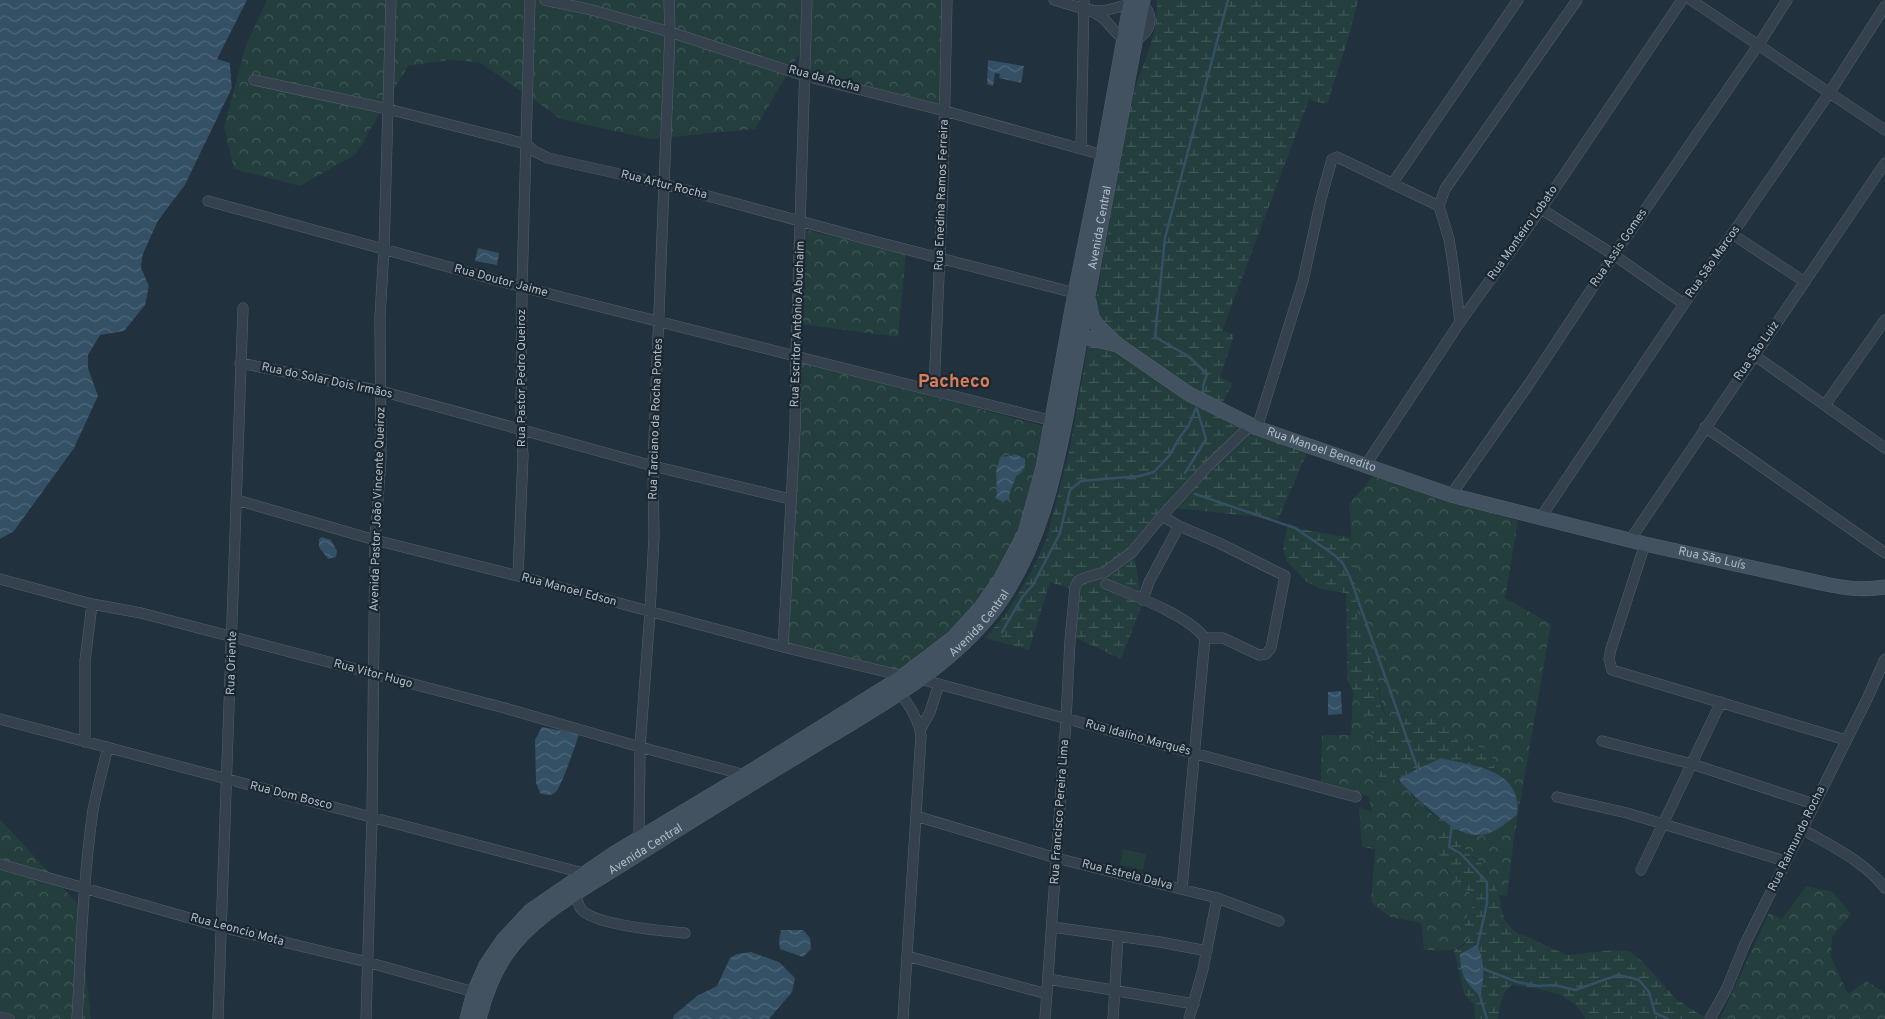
<svg xmlns="http://www.w3.org/2000/svg" width="1885" height="1019" viewBox="0 0 1885 1019" font-family="Overpass,sans-serif">
<defs>
<pattern id="forest-crowns" width="20" height="18" patternUnits="userSpaceOnUse" patternTransform="scale(1.25)"><rect width="20" height="18" fill="#233e3d"/><path d="M2 6a3 3 0 1 1 6 0M12 15a3 3 0 1 1 6 0" fill="none" stroke="#405858"/></pattern>
<pattern id="wetland-marsh" width="20" height="14" patternUnits="userSpaceOnUse" patternTransform="scale(1.25)"><rect width="20" height="14" fill="#233e3d"/><path d="M1 5h8M5 5V1M11 12h8M15 12V8" fill="none" stroke="#405858"/></pattern>
<pattern id="water-waves" width="16" height="10" patternUnits="userSpaceOnUse" patternTransform="scale(1.25)"><rect width="16" height="10" fill="#345065"/><path d="M0 5q4-4 8 0t8 0" fill="none" stroke="#4f677a"/></pattern>
</defs>
<rect width="100%" height="100%" fill="#21313d"/>
<path fill="url(#forest-crowns)" d="M 267,0 L 943,0 L 940,104 L 807,73 L 805,44 L 755,129 L 650,139 L 561,119 L 479,62 L 449,60 L 408,66 L 356,154 L 300,186 L 234,169 L 224,127 L 246,45 Z
M 806,230 L 906,254 L 898,337 L 800,324 Z
M 796,360 L 1043,426 L 1044,435 L 1022,525 L 1008,556 L 987,589 L 958,628 L 900,671 L 786,643 Z
M 1373,476 L 1518,521 L 1505,598 L 1551,624 L 1514,838 L 1507,896 L 1499,895 C 1495,884 1490,872 1481,863 C 1474,856 1466,853 1460,843 L 1464,832 L 1479,836 L 1503,825 L 1517,815 C 1520,796 1511,783 1495,772 L 1492,757 L 1487,749 L 1460,744 L 1442,720 L 1421,715 L 1398,719 L 1387,716 C 1379,703 1381,691 1377,677 C 1373,664 1366,653 1359,641 L 1349,504 Z
M 1353,692 L 1368,717 L 1373,738 L 1373,760 L 1381,780 L 1387,784 L 1401,783 L 1432,814 L 1447,871 L 1474,897 L 1474,904 L 1463,923 L 1472,934 C 1456,955 1448,950 1424,950 L 1421,923 L 1390,917 L 1371,902 L 1375,849 L 1362,847 L 1359,807 L 1372,812 L 1369,797 L 1321,781 L 1322,735 L 1351,735 Z
M 0,819 L 77,903 L 91,1019 L 0,1019 Z
M 1806,886 L 1833,892 L 1851,914 L 1832,937 L 1831,957 L 1848,994 L 1866,981 L 1885,993 L 1885,1019 L 1720,1019 L 1769,913 L 1782,919 Z"/>
<path fill="url(#wetland-marsh)" fill-rule="evenodd" d="M 1157,0 L 1358,0 L 1349,36 L 1327,104 L 1309,100 L 1222,331 L 1234,335 L 1220,377 L 1233,383 L 1216,415 L 1234,426 L 1308,451 L 1278,519 L 1166,507 L 1161,521 L 1135,559 L 1142,605 L 1121,659 L 1076,638 L 1079,592 L 1050,582 L 1029,650 L 985,638 L 1005,615 L 1031,572 L 1046,540 L 1070,448 L 1132,93 C 1145,63 1158,33 1157,0 Z
M 1288,523 L 1301,529 L 1352,538 L 1359,641 L 1370,659 L 1377,678 L 1381,707 L 1386,716 L 1398,719 L 1421,715 L 1442,720 L 1460,744 L 1487,749 L 1492,757 L 1495,772 L 1441,758 L 1399,778 L 1401,783 L 1387,784 L 1381,780 L 1378,774 L 1373,760 L 1373,738 L 1368,717 L 1353,692 L 1347,678 L 1346,593 L 1321,589 L 1307,582 L 1287,562 L 1283,548 Z
M 1432,814 L 1464,832 L 1460,844 L 1465,851 L 1481,863 L 1492,878 L 1499,895 L 1504,919 L 1514,931 L 1567,955 L 1615,950 L 1630,952 L 1642,961 L 1676,999 L 1707,1019 L 1585,1019 C 1573,991 1539,989 1512,985 C 1502,992 1499,1007 1498,1019 L 1475,1019 L 1474,1006 L 1464,993 L 1454,950 L 1463,946 L 1472,934 L 1463,923 L 1474,904 L 1474,897 C 1454,878 1444,870 1435,843 L 1438,837 ZM 1477,945 C 1485,958 1486,981 1480,996 C 1466,985 1460,973 1461,954 Z"/>
<path fill="#233e3d" d="M 1123,849 L 1146,854 L 1143,870 L 1120,865 Z"/>
<path fill="url(#water-waves)" d="M 0,0 L 247,0 L 217,59 L 230,63 L 232,88 L 185,185 L 158,221 L 143,254 L 141,267 L 149,286 L 145,305 L 124,331 L 100,335 L 88,355 L 88,368 L 98,396 L 74,448 L 14,531 L 0,539 Z
M 988,60 L 1024,66 L 1021,83 L 999,78 L 1000,74 L 995,73 L 993,86 L 987,84 Z
M 478,248 L 499,253 L 497,265 L 475,261 Z
M 1015,454 L 1025,459 C 1026,468 1023,472 1016,476 C 1014,485 1009,490 1009,499 L 1003,502 L 995,498 L 997,495 L 996,472 L 1000,457 L 1011,456 Z
M 322,537 L 331,540 L 337,551 L 336,557 L 328,559 L 319,547 L 319,539 Z
M 1341,691 L 1342,714 L 1328,715 L 1328,692 Z
M 542,727 L 579,734 C 576,744 561,788 555,793 C 550,796 544,795 540,793 L 536,783 L 535,740 Z
M 1441,758 C 1474,766 1523,769 1517,815 C 1506,823 1495,834 1480,835 C 1455,838 1418,799 1401,783 L 1399,778 Z
M 781,930 L 803,930 L 810,938 L 811,949 L 803,957 L 780,949 L 779,940 Z
M 1477,945 C 1485,959 1485,981 1480,996 C 1466,983 1460,975 1460,954 Z
M 751,952 L 779,962 L 795,978 L 792,992 L 769,1019 L 673,1019 L 674,1015 L 697,996 L 717,986 L 730,958 L 737,954 Z"/>
<path fill="#21313d" d="M 230,63 L 233,67 L 234,89 L 188,187 L 160,222 L 145,254 L 144,267 L 152,286 L 150,295 L 148,295 L 149,286 L 141,267 L 143,254 L 158,221 L 185,185 L 232,88 Z"/>
<g fill="none" stroke-linecap="round" stroke-linejoin="round">
<path stroke="#345065" stroke-width="2.5" d="M 1203,395 L 1203,386 L 1207,374 L 1188,356 L 1155,337 L 1165,238 L 1228,0
M 1185,473 L 1206,439 L 1197,409
M 1195,494 L 1295,528 L 1333,554 L 1342,562 L 1350,577 L 1418,770
M 1002,632 L 1023,596 L 1033,585 L 1060,533 L 1070,490 L 1081,481 L 1140,476 L 1154,472 L 1169,456 L 1180,437 L 1189,425 L 1196,408
M 1452,824 L 1449,847 L 1460,853 L 1487,882 L 1487,903 L 1477,948
M 1481,968 L 1517,982 L 1539,986 L 1554,985 L 1575,990 L 1618,975 L 1632,978 L 1639,980 L 1649,992 L 1655,1013 L 1668,1019
M 1479,993 L 1487,1019"/>
<defs>
<path id="minor" d="M 545,0 L 592,10 L 670,32 L 805,76 L 945,111 L 1103,155
M 1054,0 C 1068,4 1084,10 1099,11 C 1114,11 1129,0 1143,6 C 1147,9 1150,14 1150,19 C 1150,33 1136,44 1123,38 C 1116,34 1110,25 1104,19 C 1098,14 1091,11 1084,8
M 1691,0 L 1885,130
M 254,80 L 388,109 L 526,144 L 534,151 L 548,158 L 664,184 L 866,239 L 1075,293
M 1081,149 L 1084,0
M 1392,184 L 1518,0
M 208,201 L 522,287 L 1053,421
M 1541,209 L 1614,255 L 1684,304
M 1732,234 L 1805,282
M 1460,322 L 1453,264 L 1449,239 L 1439,206 L 1445,189 L 1577,0
M 1754,355 L 1885,448
M 240,363 L 381,391 L 653,466 L 790,499
M 934,390 L 943,183 L 947,0
M 1825,405 L 1885,320
M 1705,427 L 1885,553
M 1257,428 L 1303,281 L 1321,199 L 1332,159 L 1337,157 L 1439,206
M 1365,466 L 1460,322 L 1541,209 L 1682,0
M 1451,495 L 1529,384 L 1614,255 L 1759,44 L 1787,0
M 237,500 L 375,540 L 518,576 L 783,647 L 903,676
M 1162,516 L 1179,526 L 1219,543 L 1285,576 L 1271,648 L 1266,654 L 1259,655 L 1223,638 L 1205,638
M 1541,517 L 1684,304 L 1830,92 L 1885,6
M 1630,540 L 1885,163
M 1645,544 L 1611,649 L 1609,659 L 1612,670 L 1846,740
M 518,576 L 523,456 L 521,429 L 522,287 L 530,0
M 0,579 L 92,604 L 141,613 L 501,707 L 640,747 L 745,775
M 1106,584 C 1135,596 1186,614 1205,638
M 1143,600 L 1149,582 L 1179,526
M 783,647 L 795,430 L 796,355 L 807,0
M 920,679 L 1356,797
M 900,693 C 910,706 919,720 921,736 L 903,1019
M 0,719 L 583,873
M 920,730 L 930,712 L 939,684
M 1602,741 L 1692,764 L 1814,804
M 85,742 L 85,661 L 92,604
M 1557,797 L 1627,813 L 1785,861
M 916,816 L 1056,858 L 1217,898 L 1279,921
M 1802,829 C 1831,846 1864,861 1885,888
M 639,839 L 640,747 L 650,612 L 654,537 L 653,466 L 670,32 L 669,0
M 0,864 L 221,927 L 367,962 L 474,992
M 1641,870 L 1721,702
M 1182,888 L 1205,638
M 576,894 C 577,899 578,905 581,909 C 593,925 664,931 685,933
M 1052,927 L 1160,942 L 1207,951
M 907,956 L 1047,994
M 1048,979 L 1194,1004
M 0,1017 L 9,1019
M 77,1019 C 81,949 83,879 93,810 C 97,789 103,768 108,747
M 218,1019 L 243,308
M 366,1019 L 372,817 L 375,540 L 381,458 L 380,317 L 384,249 L 391,0
M 1045,1019 L 1066,720 L 1070,641 L 1075,587 L 1078,581 L 1084,578 L 1105,572 L 1132,552 L 1162,516 L 1207,467 L 1251,425
M 1113,1019 L 1118,937
M 1189,1019 L 1203,969 L 1217,898
M 1710,1019 L 1727,988 L 1744,946 L 1867,699 L 1885,659"/>
<g id="secondary">
<path id="s1" d="M 1089,302 L 1092,317 L 1097,325 L 1118,345 L 1189,394 L 1257,428 L 1451,495 L 1645,544 L 1821,583 C 1843,588 1863,591 1885,587"/>
<path d="M 1072,334 L 1117,345"/>
<path d="M 467,1019 L 474,992 L 486,965 L 503,940 L 530,911 L 613,854 L 745,775 L 903,676 L 953,638 L 982,606 L 1000,580 L 1025,533 L 1043,468 L 1075,293 L 1103,155 L 1131,0"/>
<path id="s2" d="M 479,1019 C 486,991 496,965 515,943 C 544,909 588,886 626,862 C 685,825 744,788 804,752 C 873,709 952,670 1000,602 C 1039,545 1054,479 1067,412 C 1074,373 1081,335 1088,296 C 1106,197 1124,99 1143,0"/>
</g>
</defs>
<use href="#minor" stroke="#53606b" stroke-width="11"/>
<use href="#secondary" stroke="#53606b" stroke-width="15"/>
<use href="#minor" stroke="#35424d" stroke-width="10"/>
<use href="#secondary" stroke="#435260" stroke-width="14"/>
</g>
<g text-anchor="middle" dominant-baseline="central" stroke-width="4.5" stroke-linejoin="round" paint-order="stroke">
<g font-size="12" fill="#b0bdc8" stroke="#1a2731">
<text transform="translate(824 79) rotate(15)">Rua da Rocha</text>
<text transform="translate(664 185) rotate(14)">Rua Artur Rocha</text>
<text transform="translate(942 195) rotate(-88)">Rua Enedina Ramos Ferreira</text>
<text stroke="none"><textPath href="#s2" startOffset="1071">Avenida Central</textPath></text>
<text transform="translate(1523 233) rotate(-55)">Rua Monteiro Lobato</text>
<text transform="translate(1619 248) rotate(-56)">Rua Assis Gomes</text>
<text transform="translate(1713 262) rotate(-55)">Rua São Marcos</text>
<text transform="translate(501 281) rotate(15)">Rua Doutor Jaime</text>
<text transform="translate(798 324) rotate(-88)">Rua Escritor Antônio Abuchaim</text>
<text transform="translate(1757 351) rotate(-55)">Rua São Luiz</text>
<text transform="translate(522 378) rotate(-90)">Rua Pastor Pedro Queiroz</text>
<text transform="translate(327 381) rotate(12)">Rua do Solar Dois Irmãos</text>
<text transform="translate(656 419) rotate(-88)">Rua Tarciano da Rocha Pontes</text>
<text stroke="none"><textPath href="#s1" startOffset="284">Rua Manoel Benedito</textPath></text>
<text transform="translate(378 509) rotate(-88)">Avenida Pastor João Vincente Queiroz</text>
<text stroke="none"><textPath href="#s1" startOffset="690">Rua São Luís</textPath></text>
<text transform="translate(569 590) rotate(15)">Rua Manoel Edson</text>
<text stroke="none"><textPath href="#s2" startOffset="651">Avenida Central</textPath></text>
<text transform="translate(232 663) rotate(-88)">Rua Oriente</text>
<text transform="translate(373 674) rotate(15)">Rua Vitor Hugo</text>
<text transform="translate(1138 738) rotate(15)">Rua Idalino Marquês</text>
<text transform="translate(291 796) rotate(14)">Rua Dom Bosco</text>
<text transform="translate(1060 812) rotate(-86)">Rua Francisco Pereira Lima</text>
<text transform="translate(1797 839) rotate(-64)">Rua Raimundo Rocha</text>
<text stroke="none"><textPath href="#s2" startOffset="246">Avenida Central</textPath></text>
<text transform="translate(1127 875) rotate(14)">Rua Estrela Dalva</text>
<text transform="translate(237 930) rotate(15)">Rua Leoncio Mota</text>
</g>
<g font-size="18" font-weight="bold" fill="#da7e5a" stroke="#1a2731">
<text x="954" y="382">Pacheco</text>
</g>
</g>
</svg>
